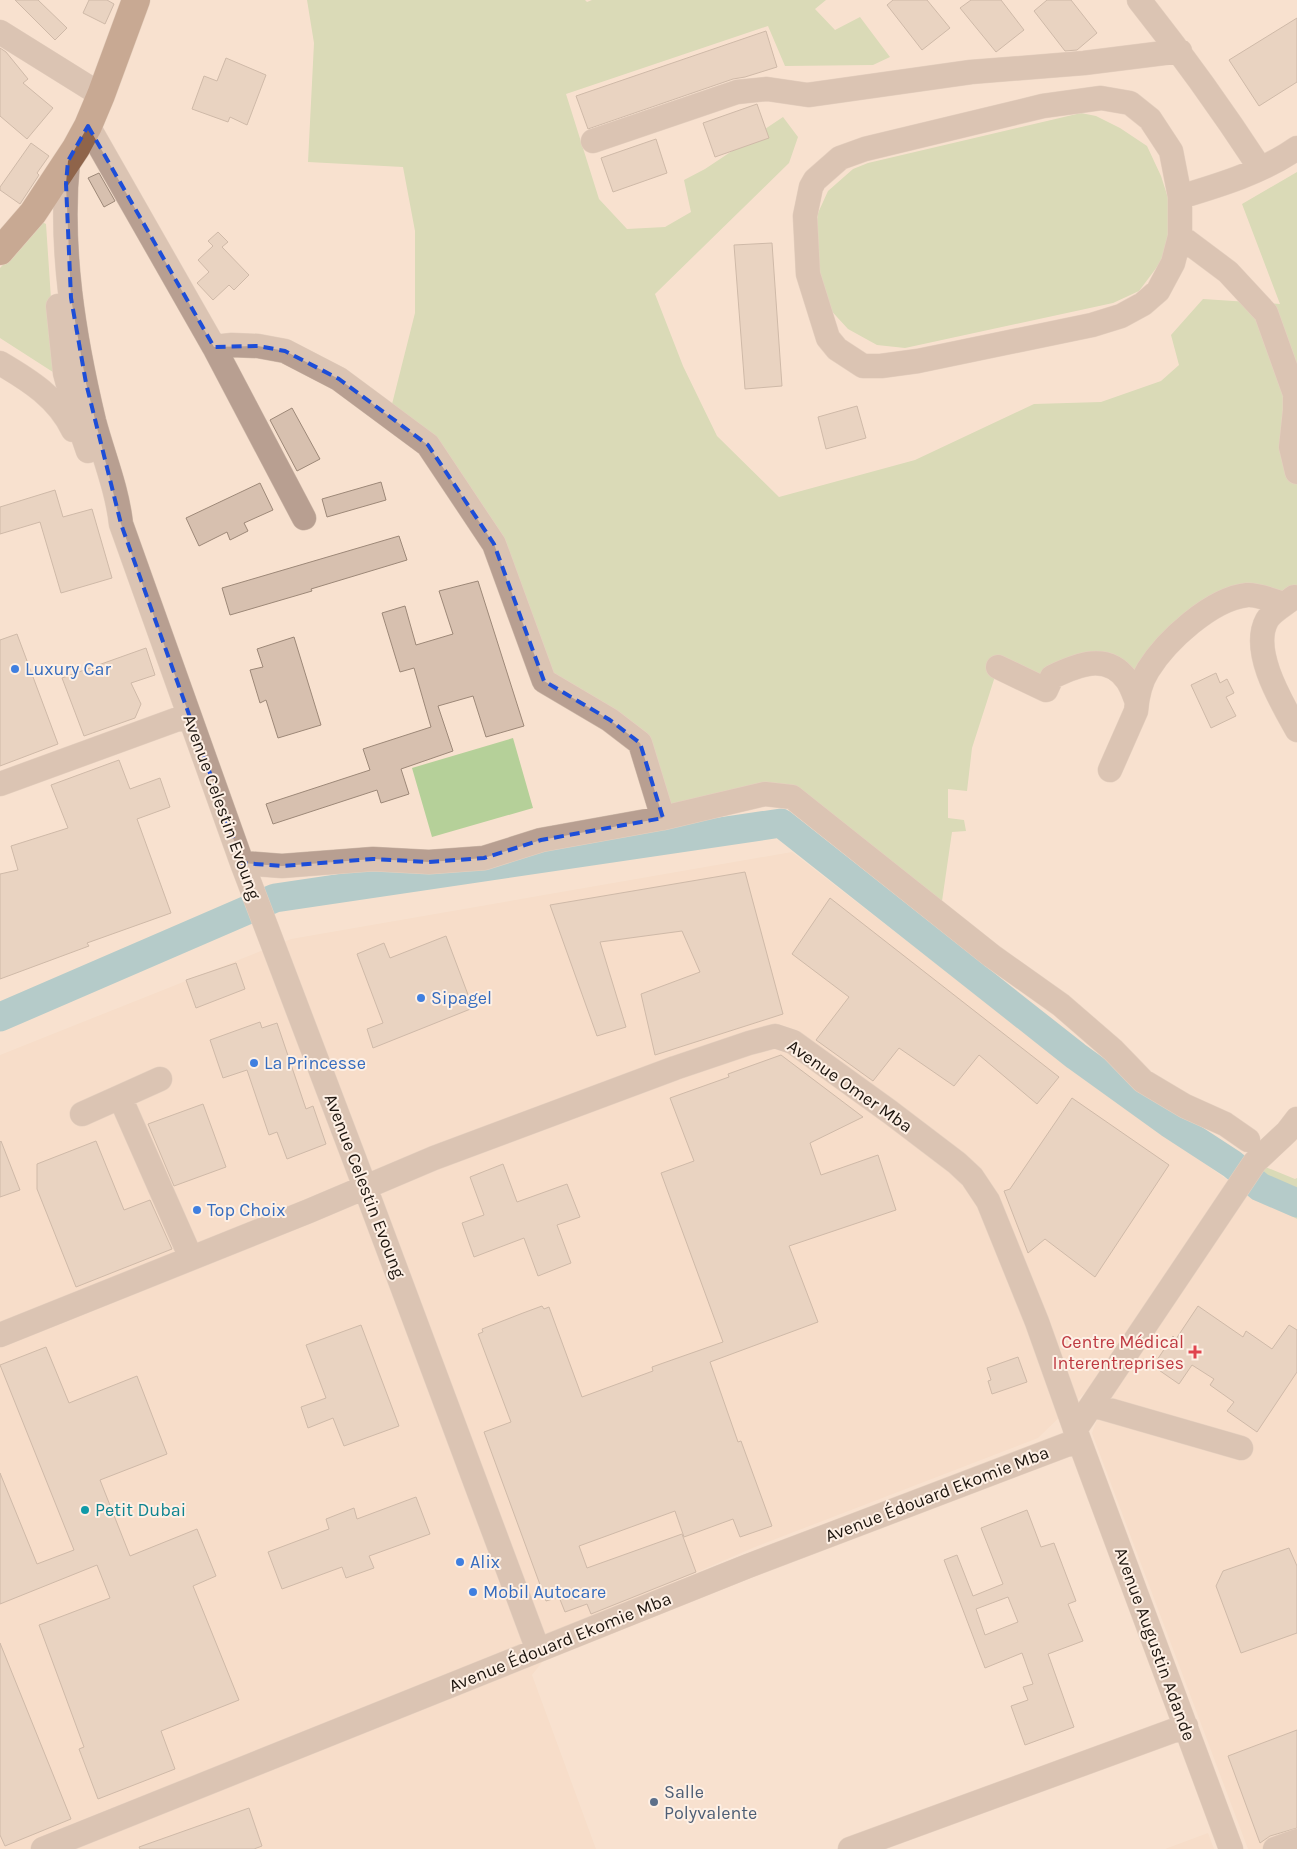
<svg xmlns="http://www.w3.org/2000/svg" width="1297" height="1849" viewBox="0 0 1297 1849" font-family="Karla,sans-serif">
<rect width="100%" height="100%" fill="#f8e1cf"/>
<path fill="#f5d7c0" d="M 792,852 L 1011,1022 L 1230,1182 L 1102,1376 L 1038,1438 L 755,1547 L 570,1627 L 532,1675 L 596,1849 L 0,1849 L 0,1055 L 291,939 Z
M 1248,1191 L 1297,1219 L 1297,1849 L 1248,1849 L 1092,1433 L 1106,1396 Z
M 1208,1833 L 1214,1849 L 1165,1849 Z"/>
<path fill="#b5d099" d="M 307,0 L 585,0 L 587,2 L 592,0 L 826,0 L 815,9 L 835,30 L 860,17 L 890,57 L 873,65 L 785,66 L 768,26 L 566,94 L 599,199 L 627,229 L 665,227 L 691,212 L 684,180 L 705,169 L 783,117 L 798,137 L 789,163 L 655,294 L 683,366 L 717,436 L 779,497 L 915,460 L 1034,404 L 1101,402 L 1161,381 L 1179,365 L 1171,335 L 1203,299 L 1280,304 L 1242,204 L 1297,172 L 1297,594 L 1230,598 L 1147,672 L 1052,676 L 998,667 L 972,748 L 967,791 L 948,789 L 948,818 L 964,820 L 966,831 L 952,832 L 940,915 L 792,797 L 663,818 L 640,743 L 544,681 L 494,544 L 389,416 L 415,313 L 415,231 L 403,167 L 308,162 L 314,43 Z
M 1081,113 L 1096,116 L 1120,128 L 1147,146 L 1161,176 L 1169,201 L 1169,231 L 1163,259 L 1139,291 L 1113,303 L 905,348 L 877,345 L 848,329 L 826,305 L 816,270 L 814,236 L 818,213 L 828,191 L 853,169 L 868,163 Z
M 42,222 L 46,224 L 56,374 L 0,338 L 0,268 Z
M 513,738 L 533,808 L 432,837 L 412,768 Z
M 1263,1166 L 1295,1179 L 1297,1178 L 1297,1219 L 1248,1191 Z"/>
<g fill="none" stroke-linecap="round" stroke-linejoin="round">
<path stroke="#64b0c1" stroke-width="29" d="M 0,1017 L 275,898 L 781,823 L 1076,1056 L 1169,1123 L 1232,1164 L 1260,1187 L 1297,1203"/>
</g>
<path fill="#d7c0af" stroke="#9d8878" fill-rule="evenodd" d="M 15,0 L 38,0 L 67,28 L 55,40 Z
M 89,0 L 107,0 L 114,4 L 105,24 L 83,13 Z
M 893,0 L 927,0 L 950,28 L 922,50 L 887,5 Z
M 971,0 L 1001,0 L 1024,30 L 996,52 L 960,8 Z
M 1047,0 L 1071,0 L 1097,33 L 1077,50 L 1065,51 L 1034,11 Z
M 1297,18 L 1297,82 L 1259,106 L 1229,60 Z
M 766,31 L 777,67 L 745,77 L 733,79 L 588,129 L 576,96 Z
M 0,48 L 6,52 L 28,79 L 23,83 L 53,108 L 27,139 L 0,116 Z
M 226,58 L 266,75 L 247,125 L 230,117 L 228,122 L 192,109 L 204,76 L 217,81 Z
M 757,104 L 769,138 L 715,157 L 703,123 Z
M 656,139 L 667,173 L 613,192 L 601,158 Z
M 31,143 L 49,156 L 37,173 L 39,175 L 20,204 L 0,190 L 0,187 Z
M 99,173 L 115,201 L 104,207 L 88,178 Z
M 218,232 L 228,242 L 222,247 L 249,275 L 234,290 L 229,285 L 213,300 L 197,283 L 209,272 L 198,260 L 213,246 L 208,241 Z
M 772,243 L 782,386 L 745,389 L 734,245 Z
M 857,406 L 866,438 L 826,449 L 818,417 Z
M 292,408 L 320,459 L 297,471 L 270,420 Z
M 381,482 L 386,500 L 327,517 L 322,499 Z
M 260,483 L 273,510 L 244,523 L 248,531 L 230,540 L 227,532 L 199,546 L 186,518 Z
M 55,490 L 63,517 L 92,509 L 112,578 L 61,593 L 40,522 L 0,534 L 0,507 Z
M 399,536 L 407,560 L 311,589 L 312,591 L 230,615 L 222,588 Z
M 478,581 L 524,726 L 486,737 L 473,696 L 438,706 L 453,751 L 401,769 L 409,794 L 381,803 L 377,790 L 273,824 L 266,804 L 370,770 L 363,749 L 431,727 L 414,668 L 400,672 L 382,613 L 405,606 L 416,645 L 453,634 L 439,591 Z
M 17,634 L 58,744 L 0,766 L 0,640 Z
M 294,637 L 321,725 L 278,738 L 266,700 L 260,703 L 250,670 L 263,667 L 257,649 Z
M 146,648 L 155,675 L 131,683 L 141,704 L 135,718 L 84,736 L 62,678 Z
M 1216,673 L 1220,683 L 1227,679 L 1234,693 L 1226,697 L 1236,716 L 1211,728 L 1191,685 Z
M 119,760 L 130,789 L 160,778 L 170,807 L 137,819 L 171,913 L 87,943 L 89,946 L 0,979 L 0,874 L 18,870 L 11,846 L 68,828 L 51,785 Z
M 745,872 L 783,1014 L 655,1055 L 641,994 L 700,972 L 682,931 L 600,942 L 626,1027 L 597,1036 L 550,905 Z
M 830,898 L 1059,1077 L 1037,1104 L 979,1055 L 954,1086 L 899,1048 L 873,1081 L 816,1040 L 849,997 L 792,954 Z
M 446,936 L 473,1008 L 373,1048 L 367,1029 L 383,1023 L 357,954 L 384,943 L 390,958 Z
M 236,963 L 245,989 L 196,1008 L 186,980 Z
M 260,1022 L 262,1028 L 277,1023 L 306,1109 L 313,1106 L 326,1144 L 287,1159 L 277,1132 L 269,1135 L 247,1070 L 223,1078 L 210,1040 Z
M 781,1055 L 863,1117 L 810,1143 L 821,1175 L 878,1155 L 896,1210 L 789,1246 L 818,1322 L 710,1362 L 738,1442 L 741,1441 L 772,1526 L 740,1537 L 733,1519 L 684,1537 L 675,1511 L 579,1546 L 587,1568 L 682,1534 L 696,1572 L 591,1614 L 587,1604 L 565,1612 L 559,1597 L 546,1601 L 484,1432 L 511,1422 L 478,1334 L 483,1332 L 482,1329 L 523,1313 L 542,1306 L 544,1309 L 549,1307 L 582,1397 L 653,1371 L 652,1367 L 723,1342 L 661,1173 L 694,1161 L 670,1098 L 729,1077 L 728,1074 Z
M 1072,1098 L 1169,1165 L 1095,1277 L 1045,1239 L 1028,1253 L 1004,1191 L 1010,1189 Z
M 203,1104 L 226,1167 L 174,1186 L 148,1124 Z
M 1,1141 L 20,1190 L 0,1197 L 0,1142 Z
M 96,1141 L 124,1210 L 150,1200 L 172,1249 L 76,1287 L 37,1189 L 37,1164 Z
M 503,1164 L 517,1202 L 567,1184 L 580,1217 L 557,1225 L 571,1263 L 538,1276 L 524,1238 L 474,1257 L 462,1223 L 484,1215 L 470,1177 Z
M 1198,1306 L 1243,1337 L 1246,1331 L 1272,1349 L 1289,1325 L 1297,1330 L 1297,1372 L 1257,1432 L 1227,1411 L 1234,1402 L 1210,1385 L 1214,1379 L 1192,1365 L 1179,1384 L 1153,1366 L 1173,1336 L 1176,1339 Z
M 361,1325 L 399,1426 L 344,1446 L 333,1418 L 308,1428 L 301,1407 L 326,1398 L 306,1345 Z
M 46,1347 L 69,1403 L 137,1376 L 167,1454 L 100,1480 L 130,1556 L 197,1529 L 216,1576 L 193,1586 L 239,1700 L 161,1731 L 175,1769 L 98,1799 L 79,1749 L 84,1747 L 39,1625 L 110,1598 L 97,1565 L 0,1604 L 0,1473 L 37,1564 L 74,1550 L 0,1365 Z
M 1018,1357 L 1027,1382 L 992,1394 L 988,1381 L 991,1380 L 987,1368 Z
M 416,1497 L 430,1534 L 369,1556 L 374,1568 L 346,1578 L 342,1567 L 282,1589 L 268,1552 L 329,1529 L 326,1519 L 354,1508 L 357,1519 Z
M 1027,1510 L 1041,1547 L 1054,1543 L 1076,1601 L 1068,1604 L 1083,1641 L 1048,1654 L 1074,1727 L 1025,1745 L 1011,1706 L 1028,1700 L 1023,1687 L 1033,1684 L 1022,1653 L 985,1668 L 944,1560 L 957,1555 L 973,1596 L 1003,1584 L 981,1528 ZM 1008,1597 L 1018,1622 L 985,1635 L 976,1609 Z
M 1289,1548 L 1297,1566 L 1297,1633 L 1241,1653 L 1216,1586 L 1223,1571 Z
M 0,1643 L 71,1819 L 5,1846 L 0,1835 Z
M 1297,1730 L 1297,1828 L 1270,1836 L 1260,1843 L 1228,1756 Z
M 249,1808 L 262,1846 L 254,1849 L 140,1849 L 139,1847 Z"/>
<g fill="none" stroke-linecap="round" stroke-linejoin="round">
<defs>
<path id="minor" d="M 1139,0 C 1182,54 1222,110 1260,168
M 0,32 L 101,95
M 88,126 L 214,347 L 304,518
M 593,141 L 737,92 L 767,89 L 808,95 L 971,72 L 1084,63 L 1180,51
M 68,161 C 59,248 74,337 94,421 C 103,455 117,488 121,524 L 242,863 L 365,1187 L 538,1650
M 1180,197 L 1180,236 L 1173,263 L 1158,291 L 1143,304 L 1121,316 L 1092,325 L 918,361 L 881,366 L 863,366 L 837,349 L 828,338 L 808,274 L 805,216 L 811,187 L 815,180 L 840,158 L 865,149 L 1043,106 L 1101,98 L 1130,103 L 1150,119 L 1171,151 L 1180,197 C 1220,185 1263,172 1297,148
M 1180,236 L 1228,272 L 1266,313 L 1295,394 L 1295,410 L 1291,447 L 1297,472
M 58,306 L 65,373 L 79,425 L 88,451
M 214,347 L 232,345 L 258,346 L 285,351 L 339,379 L 428,445 L 494,544 L 544,681 L 610,720 L 640,743 L 663,818
M 0,363 C 29,380 58,398 73,430
M 1294,597 C 1286,604 1272,611 1267,620 C 1250,651 1282,703 1297,730
M 998,667 L 1046,690 L 1052,677 C 1077,665 1107,652 1127,680 C 1132,687 1134,695 1137,702
M 1110,770 L 1136,711 C 1137,698 1141,681 1148,670 C 1166,641 1211,599 1247,595 C 1258,594 1273,601 1284,604
M 0,784 L 189,715
M 242,863 L 282,866 L 373,859 L 429,862 L 484,858 L 541,840 L 663,818 L 765,794 L 792,797 L 992,956 L 1061,1005 L 1113,1050 L 1143,1081 L 1185,1106 L 1225,1124 L 1248,1140
M 160,1079 L 120,1097 L 191,1258
M 82,1114 L 120,1097
M 0,1335 L 309,1211 L 434,1158 L 675,1068 L 749,1043 L 775,1036 L 793,1042 L 890,1112 L 957,1163 L 972,1177 L 988,1201 L 1037,1322 L 1079,1440 L 1231,1849
M 1092,1405 L 1241,1448
M 1075,1430 L 1255,1162 L 1287,1132 L 1297,1119
M 43,1849 L 748,1566 L 1079,1440
M 850,1849 L 1186,1726
M 1275,1849 L 1297,1841"/>
<path id="major" d="M 0,251 L 33,213 L 76,148 L 88,126 L 101,95 L 136,0"/>
</defs>
<use href="#minor" stroke="#d1bcac" stroke-width="25"/>
<use href="#major" stroke="#d1bcac" stroke-width="29"/>
<use href="#minor" stroke="#b89f91" stroke-width="24"/>
<use href="#major" stroke="#8f644a" stroke-width="28"/>
</g>
<path d="M0 0H1297V1849H0ZM 88,126 L 214,347 L 258,346 L 285,351 L 339,379 L 428,445 L 494,544 L 544,681 L 610,720 L 640,743 L 663,818 L 541,840 L 484,858 L 429,862 L 373,859 L 282,866 L 242,863 L 121,524 L 86,383 L 71,298 L 66,184 L 68,161 Z" fill="#f8e1cf" fill-opacity=".55" fill-rule="evenodd"/>
<path fill="none" stroke="#1d4ed8" stroke-width="4" stroke-dasharray="10 6" stroke-linejoin="round" d="M 88,126 L 214,347 L 258,346 L 285,351 L 339,379 L 428,445 L 494,544 L 544,681 L 610,720 L 640,743 L 663,818 L 541,840 L 484,858 L 429,862 L 373,859 L 282,866 L 242,863 L 121,524 L 86,383 L 71,298 L 66,184 L 68,161 Z"/>
<g fill="#3f7fe0" stroke="#fef0e5" stroke-width="2">
<circle cx="15" cy="669" r="5"/>
<circle cx="421" cy="998" r="5"/>
<circle cx="254" cy="1063" r="5"/>
<circle cx="197" cy="1210" r="5"/>
<circle cx="460" cy="1562" r="5"/>
<circle cx="473" cy="1592" r="5"/>
</g>
<path fill="#e0444e" stroke="#fef0e5" stroke-width="2" d="M1192.5 1344.5h5v5h5v5h-5v5h-5v-5h-5v-5h5z"/>
<circle fill="#0f9aa8" stroke="#fef0e5" stroke-width="2" cx="85" cy="1510" r="5"/>
<circle fill="#5c6f8a" stroke="#fef0e5" stroke-width="2" cx="654" cy="1802" r="5"/>
<g text-anchor="middle" dominant-baseline="central" stroke-width="4" stroke-linejoin="round" paint-order="stroke">
<g font-size="18" fill="#366cbe" stroke="#fef0e5" text-anchor="start">
<text x="25" y="669">Luxury Car</text>
<text x="431" y="998">Sipagel</text>
<text x="264" y="1063">La Princesse</text>
<text x="207" y="1210">Top Choix</text>
<text x="470" y="1562">Alix</text>
<text x="483" y="1592">Mobil Autocare</text>
</g>
<g font-size="18" fill="#1e160f" stroke="#fef0e5">
<text transform="translate(222 807) rotate(70)">Avenue Celestin Evoung</text>
<text transform="translate(850 1086) rotate(35)">Avenue Omer Mba</text>
<text transform="translate(365 1186) rotate(69)">Avenue Celestin Evoung</text>
<text transform="translate(937 1494) rotate(-21)">Avenue Édouard Ekomie Mba</text>
<text transform="translate(560 1642) rotate(-22)">Avenue Édouard Ekomie Mba</text>
<text transform="translate(1155 1644) rotate(70)">Avenue Augustin Adande</text>
</g>
<g font-size="18" fill="#be3a42" stroke="#fef0e5" text-anchor="end">
<text x="1184" y="1342">Centre Médical<tspan x="1184" dy="21">Interentreprises</tspan></text>
</g>
<g font-size="18" fill="#0d838f" stroke="#fef0e5" text-anchor="start">
<text x="95" y="1510">Petit Dubai</text>
</g>
<g font-size="18" fill="#4e5e75" stroke="#fef0e5" text-anchor="start">
<text x="664" y="1792">Salle<tspan x="664" dy="21">Polyvalente</tspan></text>
</g>
</g>
</svg>
